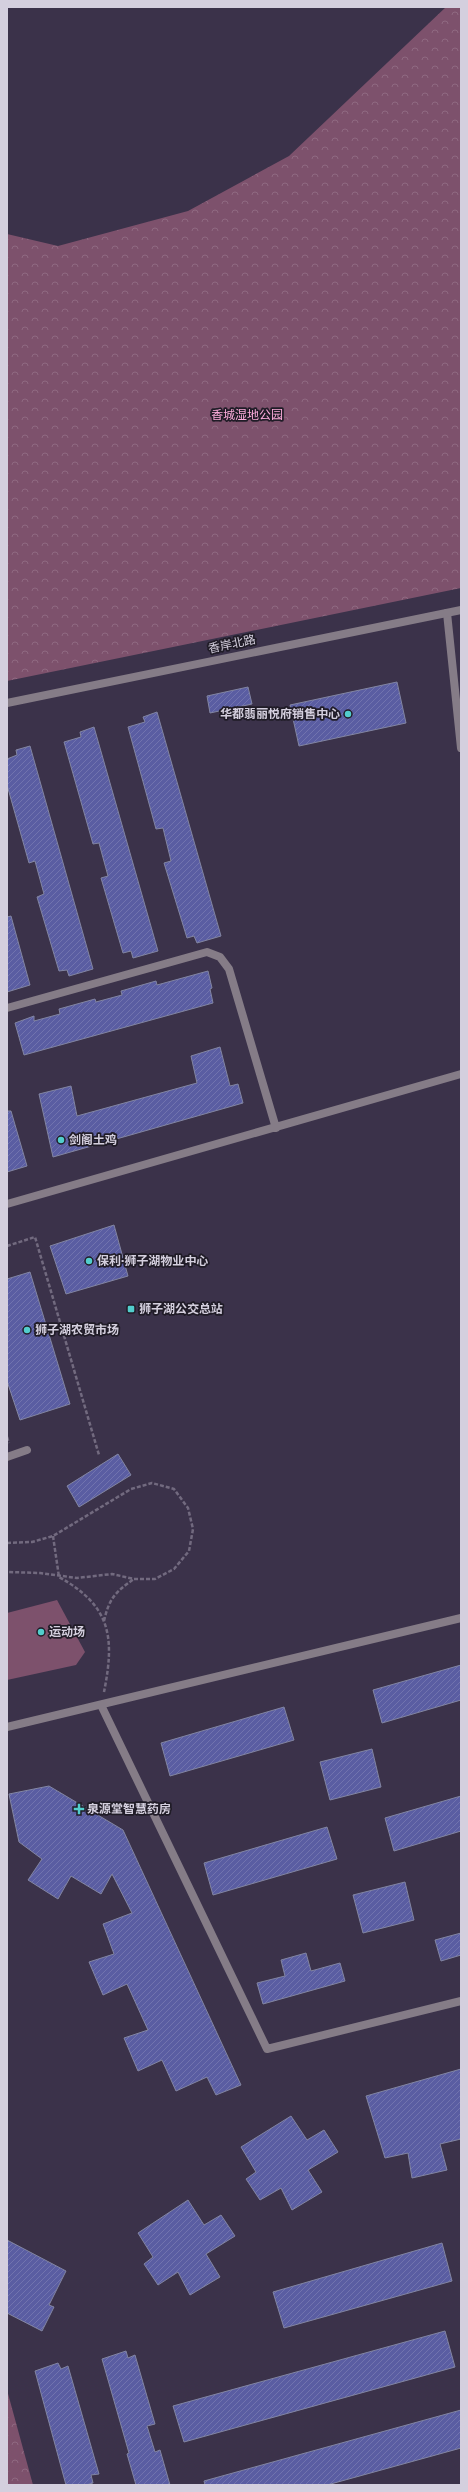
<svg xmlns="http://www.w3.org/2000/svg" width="468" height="2492" viewBox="0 0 468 2492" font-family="'Work Sans','Noto Sans SC',sans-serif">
<defs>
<pattern id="forest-crowns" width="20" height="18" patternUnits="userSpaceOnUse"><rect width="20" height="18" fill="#7d516c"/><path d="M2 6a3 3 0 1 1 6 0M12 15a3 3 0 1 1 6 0" fill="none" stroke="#8f6981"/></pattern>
<pattern id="building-hatch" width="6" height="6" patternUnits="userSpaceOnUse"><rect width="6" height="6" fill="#5a5da2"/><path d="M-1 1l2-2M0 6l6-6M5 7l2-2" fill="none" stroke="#7173ae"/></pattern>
</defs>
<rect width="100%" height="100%" fill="#3b324a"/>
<path fill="url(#forest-crowns)" d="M 446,7 L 461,7 L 461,588 L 7,681 L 7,234 L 58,246 L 188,211 L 289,156 Z
M 7,2390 L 33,2485 L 7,2485 Z"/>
<path fill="#7d516c" d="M 57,1600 L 85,1652 L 76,1665 L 7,1680 L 7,1613 Z"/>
<path fill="url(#building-hatch)" stroke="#8285a2" d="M 397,682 L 406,723 L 299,746 L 290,705 Z
M 248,687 L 252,704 L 210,713 L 207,696 Z
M 157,712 L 221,936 L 197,943 L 194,936 L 187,938 L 164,863 L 171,861 L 163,828 L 156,829 L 128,727 L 145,722 L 143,717 Z
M 94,727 L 158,951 L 133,958 L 131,951 L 123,953 L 101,878 L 108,876 L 99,843 L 93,844 L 64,742 L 81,737 L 80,732 Z
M 30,746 L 93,969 L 69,976 L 67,970 L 59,971 L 37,897 L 44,894 L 35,861 L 29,863 L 7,785 L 7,759 L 17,755 L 16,750 Z
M 11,916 L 30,985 L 7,992 L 7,917 Z
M 208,971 L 212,988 L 210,989 L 213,1003 L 24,1055 L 15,1023 L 34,1016 L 34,1021 L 60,1014 L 59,1009 L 95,999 L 96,1002 L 122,995 L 121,991 L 156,981 L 157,985 Z
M 220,1047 L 230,1086 L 238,1084 L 243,1103 L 53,1157 L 39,1094 L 71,1086 L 77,1116 L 197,1083 L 191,1056 Z
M 7,1111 L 11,1111 L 27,1166 L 7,1172 Z
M 114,1225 L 128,1276 L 66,1294 L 50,1246 Z
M 30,1272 L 70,1404 L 20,1420 L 7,1381 L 7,1279 Z
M 118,1454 L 131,1475 L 79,1507 L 67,1486 Z
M 461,1665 L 461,1700 L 382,1723 L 373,1690 Z
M 284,1707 L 294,1740 L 170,1776 L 161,1743 Z
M 372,1749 L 381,1787 L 330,1800 L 320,1762 Z
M 49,1786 L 123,1830 L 241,2085 L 216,2095 L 207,2077 L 176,2091 L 162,2060 L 138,2071 L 124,2038 L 148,2030 L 127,1984 L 103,1995 L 89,1962 L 114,1954 L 103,1924 L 132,1913 L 112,1874 L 101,1894 L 71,1876 L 58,1899 L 28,1880 L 42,1859 L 19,1842 L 9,1794 Z
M 461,1796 L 461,1831 L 394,1851 L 385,1818 Z
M 327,1827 L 337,1859 L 213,1895 L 204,1863 Z
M 405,1882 L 414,1920 L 363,1933 L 353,1895 Z
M 461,1933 L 461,1955 L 441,1961 L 435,1940 Z
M 306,1953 L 311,1971 L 340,1963 L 345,1981 L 263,2004 L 257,1983 L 285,1976 L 281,1960 Z
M 461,2069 L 461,2139 L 440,2144 L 447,2170 L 412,2178 L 408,2153 L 385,2158 L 366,2096 Z
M 291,2116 L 307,2140 L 324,2130 L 338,2152 L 308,2170 L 322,2192 L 292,2210 L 281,2188 L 260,2200 L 246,2179 L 256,2172 L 241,2147 Z
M 188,2200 L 204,2225 L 221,2215 L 235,2236 L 206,2254 L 220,2277 L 190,2295 L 178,2272 L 158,2285 L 144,2264 L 153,2257 L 138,2233 Z
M 7,2240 L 66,2271 L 49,2305 L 54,2307 L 42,2331 L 7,2313 Z
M 442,2243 L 452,2281 L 284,2328 L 273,2292 Z
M 445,2331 L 455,2367 L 184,2442 L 173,2406 Z
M 126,2351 L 128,2358 L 135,2355 L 155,2424 L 147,2426 L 155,2452 L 160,2450 L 170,2485 L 136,2485 L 127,2454 L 129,2453 L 102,2359 Z
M 58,2363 L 61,2369 L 68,2366 L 99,2474 L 91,2475 L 93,2483 L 86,2485 L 66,2485 L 35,2371 Z
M 461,2410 L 461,2448 L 327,2485 L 205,2485 L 204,2481 Z"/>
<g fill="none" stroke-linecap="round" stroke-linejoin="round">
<path stroke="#726a7f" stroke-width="2.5" stroke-dasharray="4 2" stroke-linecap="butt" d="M 7,1246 L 35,1237 L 99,1455
M 7,1437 L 9,1443
M 53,1536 L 59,1577 C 111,1606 115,1637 104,1692
M 7,1543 L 32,1542 L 53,1536 L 131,1489 L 152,1483 L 174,1489 L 188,1508 L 193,1529 L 189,1551 L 174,1569 L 155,1579 L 134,1579 L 112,1574 L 77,1578 L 40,1573 L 7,1572
M 104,1621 C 109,1599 115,1592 134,1579"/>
<path stroke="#857c87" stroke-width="8" d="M 447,613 L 461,748
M 7,1008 L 207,952 L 220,957 L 229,969 L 276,1128
M 7,1204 L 461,1074
M 7,1457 L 27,1450
M 101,1705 L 267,2049 L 461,2001
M 7,1727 L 461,1618"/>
<path stroke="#857c87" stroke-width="8" d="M 7,703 L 461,610"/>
</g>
<g fill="#52cdcc" stroke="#201c27" stroke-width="1.5">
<circle cx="348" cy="714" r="4"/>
<circle cx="61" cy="1140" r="4"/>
<circle cx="89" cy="1261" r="4"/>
<rect x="127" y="1305" width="8" height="8" rx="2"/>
<circle cx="27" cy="1330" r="4"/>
<circle cx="41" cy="1632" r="4"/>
<path d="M77 1803h4v4h4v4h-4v4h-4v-4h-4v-4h4z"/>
</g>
<g text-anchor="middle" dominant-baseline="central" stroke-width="3.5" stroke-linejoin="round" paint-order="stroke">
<g font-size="12" fill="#fcacdc" stroke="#201c27">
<text x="247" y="415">香城湿地公园</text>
</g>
<g font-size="12" fill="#d4cfde" stroke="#201c27">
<text transform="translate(232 644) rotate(-12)">香岸北路</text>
</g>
<g font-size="12" font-weight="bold" fill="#d4cfde" stroke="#201c27" text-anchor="start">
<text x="340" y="714" text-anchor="end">华都翡丽悦府销售中心</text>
<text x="69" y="1140">剑阁土鸡</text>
<text x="97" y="1261">保利·狮子湖物业中心</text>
<text x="139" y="1309">狮子湖公交总站</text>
<text x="35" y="1330">狮子湖农贸市场</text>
<text x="49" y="1632">运动场</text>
<text x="87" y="1809">泉源堂智慧药房</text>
</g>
</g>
<rect width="468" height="2492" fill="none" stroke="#d4cfde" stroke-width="16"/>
</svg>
